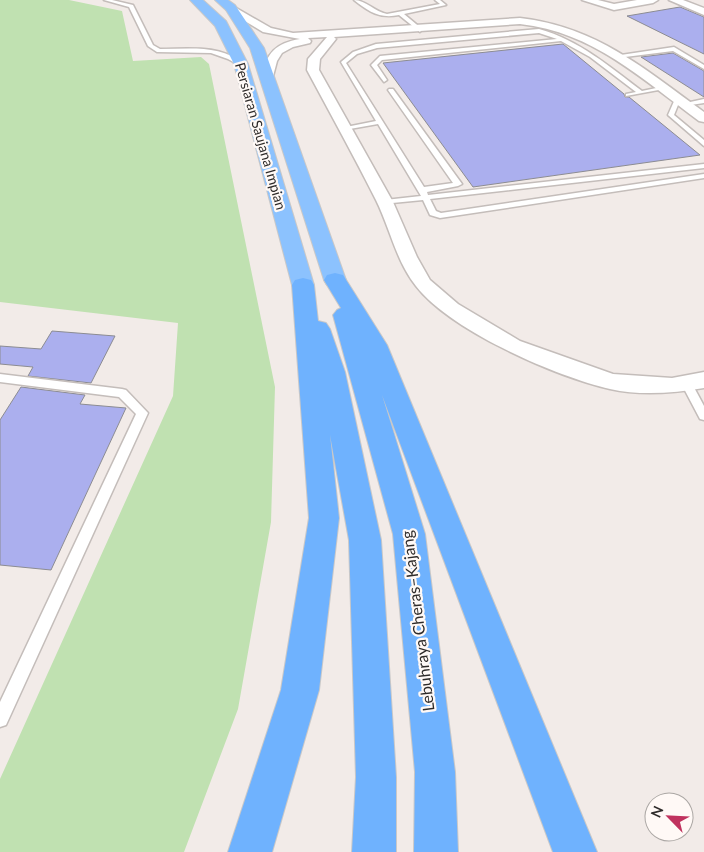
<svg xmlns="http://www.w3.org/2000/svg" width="704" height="852" viewBox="0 0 704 852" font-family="Lato,sans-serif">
<rect width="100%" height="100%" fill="#f2ebe8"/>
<path fill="#c0e1b1" d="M 0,0 L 69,0 L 122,11 L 133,61 L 201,57 L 209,64 L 275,387 L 271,522 L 238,709 L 184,852 L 0,852 L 0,779 L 173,396 L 178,323 L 0,302 Z"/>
<path fill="#abafee" stroke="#8c8c92" d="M 680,7 L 704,17 L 704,54 L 627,16 Z
M 563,44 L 624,94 L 625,97 L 629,97 L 700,155 L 473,187 L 383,63 Z
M 673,53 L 704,71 L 704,97 L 641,57 Z
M 52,331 L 115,336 L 91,383 L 28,376 L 33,367 L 0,364 L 0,346 L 41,349 Z
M 21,387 L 85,395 L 80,404 L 126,408 L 51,570 L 0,565 L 0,420 Z"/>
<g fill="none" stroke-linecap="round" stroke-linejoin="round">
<defs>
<path id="service" d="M 104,0 L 112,0 L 133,5 L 153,45 L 160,49 C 189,49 220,44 244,64 L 239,65 L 228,59 L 211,53 L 157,52 L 148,46 L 129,7 Z
M 354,0 C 366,0 375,12 387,14 L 440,4 L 435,0 L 440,0 L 446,5 L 404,14 L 422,29 L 420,32 L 399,15 C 380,19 369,12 354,0 Z
M 539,29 C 579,40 610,67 642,91 L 661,87 L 664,89 L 626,96 L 626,94 L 636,92 L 590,57 L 561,41 L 382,60 L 377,65 L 387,80 L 384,82 L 371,65 L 380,56 L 557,39 L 539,33 L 377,48 L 357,54 L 346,63 L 424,187 L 453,183 L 388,90 L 389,89 L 393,89 L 462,184 L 458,186 L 427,192 L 428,195 L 704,164 L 704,168 L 430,199 L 436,211 L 441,213 L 704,174 L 704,178 L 440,218 L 430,215 L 423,200 L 382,204 L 381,202 L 385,200 L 421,196 L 378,124 L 344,130 L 341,128 L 376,121 L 341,62 L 353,52 L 376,44 Z
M 674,47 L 704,65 L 704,69 L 673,51 L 617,58 L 614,56 Z
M 675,99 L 680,100 L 674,115 L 704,140 L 704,146 L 668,115 Z
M 704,99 L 704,103 L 684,106 L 681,104 Z
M 0,374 L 122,389 L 126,390 L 148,413 L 6,725 L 0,727 L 0,702 L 136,414 L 119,397 L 0,382 Z
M 686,379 L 690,380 L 704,406 L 704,420 L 700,419 L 681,383 Z"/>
<path id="minor" d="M 582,0 L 598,0 L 614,4 L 637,0 L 658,0 L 653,3 L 614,10 Z
M 669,0 L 683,0 L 704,8 L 704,15 Z
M 231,5 L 271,28 L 293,33 L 520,18 C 597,27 643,68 704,112 L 704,122 L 699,121 C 642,79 593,32 520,24 L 334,37 L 336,39 L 320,59 L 319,70 L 393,202 L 417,257 L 430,280 L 458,304 L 520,341 L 613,374 L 672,378 L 704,372 L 704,388 C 674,393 641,396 610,389 C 555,376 451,331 416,286 C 396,261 390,228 376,200 C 354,156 330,113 307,70 L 308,59 L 327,37 L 308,38 L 311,41 L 310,43 L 293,47 L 282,53 L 277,61 L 272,80 L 264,80 L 262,77 C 266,53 276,43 300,39 L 263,32 L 227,10 L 226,8 Z"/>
<path id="trunk" d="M 190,0 L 203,0 L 226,21 L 248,64 L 314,285 L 311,290 L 303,292 L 295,290 L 292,285 L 234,64 L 215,26 Z
M 215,0 L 228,0 L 235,5 L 264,48 L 346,280 L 343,285 L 335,287 L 327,285 L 324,280 L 250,48 L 226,10 Z"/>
<path id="motorway" d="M 335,273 L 343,275 L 387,345 L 597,852 L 553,852 L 382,395 L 425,534 L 455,772 L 458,852 L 414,852 L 415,772 L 393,534 L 333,315 L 337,310 L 341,308 L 324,280 L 327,275 Z
M 303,278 L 311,280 L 314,285 L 318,321 L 326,323 L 330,329 L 345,372 L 381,540 L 396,777 L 396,852 L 352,852 L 356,777 L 349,540 L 330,435 L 339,518 L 319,690 L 272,852 L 228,852 L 281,690 L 309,518 L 292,285 L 295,280 Z"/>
</defs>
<use href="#service" stroke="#c4bdba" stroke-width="3"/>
<use href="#minor" stroke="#c4bdba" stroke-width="3"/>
<use href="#trunk" stroke="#c9c8c8" stroke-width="2"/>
<use href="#motorway" stroke="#c9c8c8" stroke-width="2"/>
<use href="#service" fill="#fff" fill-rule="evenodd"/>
<use href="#minor" fill="#fff" fill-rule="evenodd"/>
<use href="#trunk" fill="#8cc2fe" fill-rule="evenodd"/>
<use href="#motorway" fill="#6fb2fe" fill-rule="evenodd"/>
</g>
<g text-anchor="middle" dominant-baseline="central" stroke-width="4.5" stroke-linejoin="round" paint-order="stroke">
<g font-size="14" fill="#2e2b2a" stroke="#fff9f6">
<text transform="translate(261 136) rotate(74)">Persiaran Saujana Impian</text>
</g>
<g font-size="16" fill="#2e2b2a" stroke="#fff9f6">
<text transform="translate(417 621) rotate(-97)">Lebuhraya Cheras–Kajang</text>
</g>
</g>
<g transform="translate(669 817) rotate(294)"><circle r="24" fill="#fff9f6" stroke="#aba7a4"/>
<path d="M0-4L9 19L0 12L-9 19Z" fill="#c0325e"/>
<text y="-8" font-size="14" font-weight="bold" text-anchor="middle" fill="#2e2b2a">N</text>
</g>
</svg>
